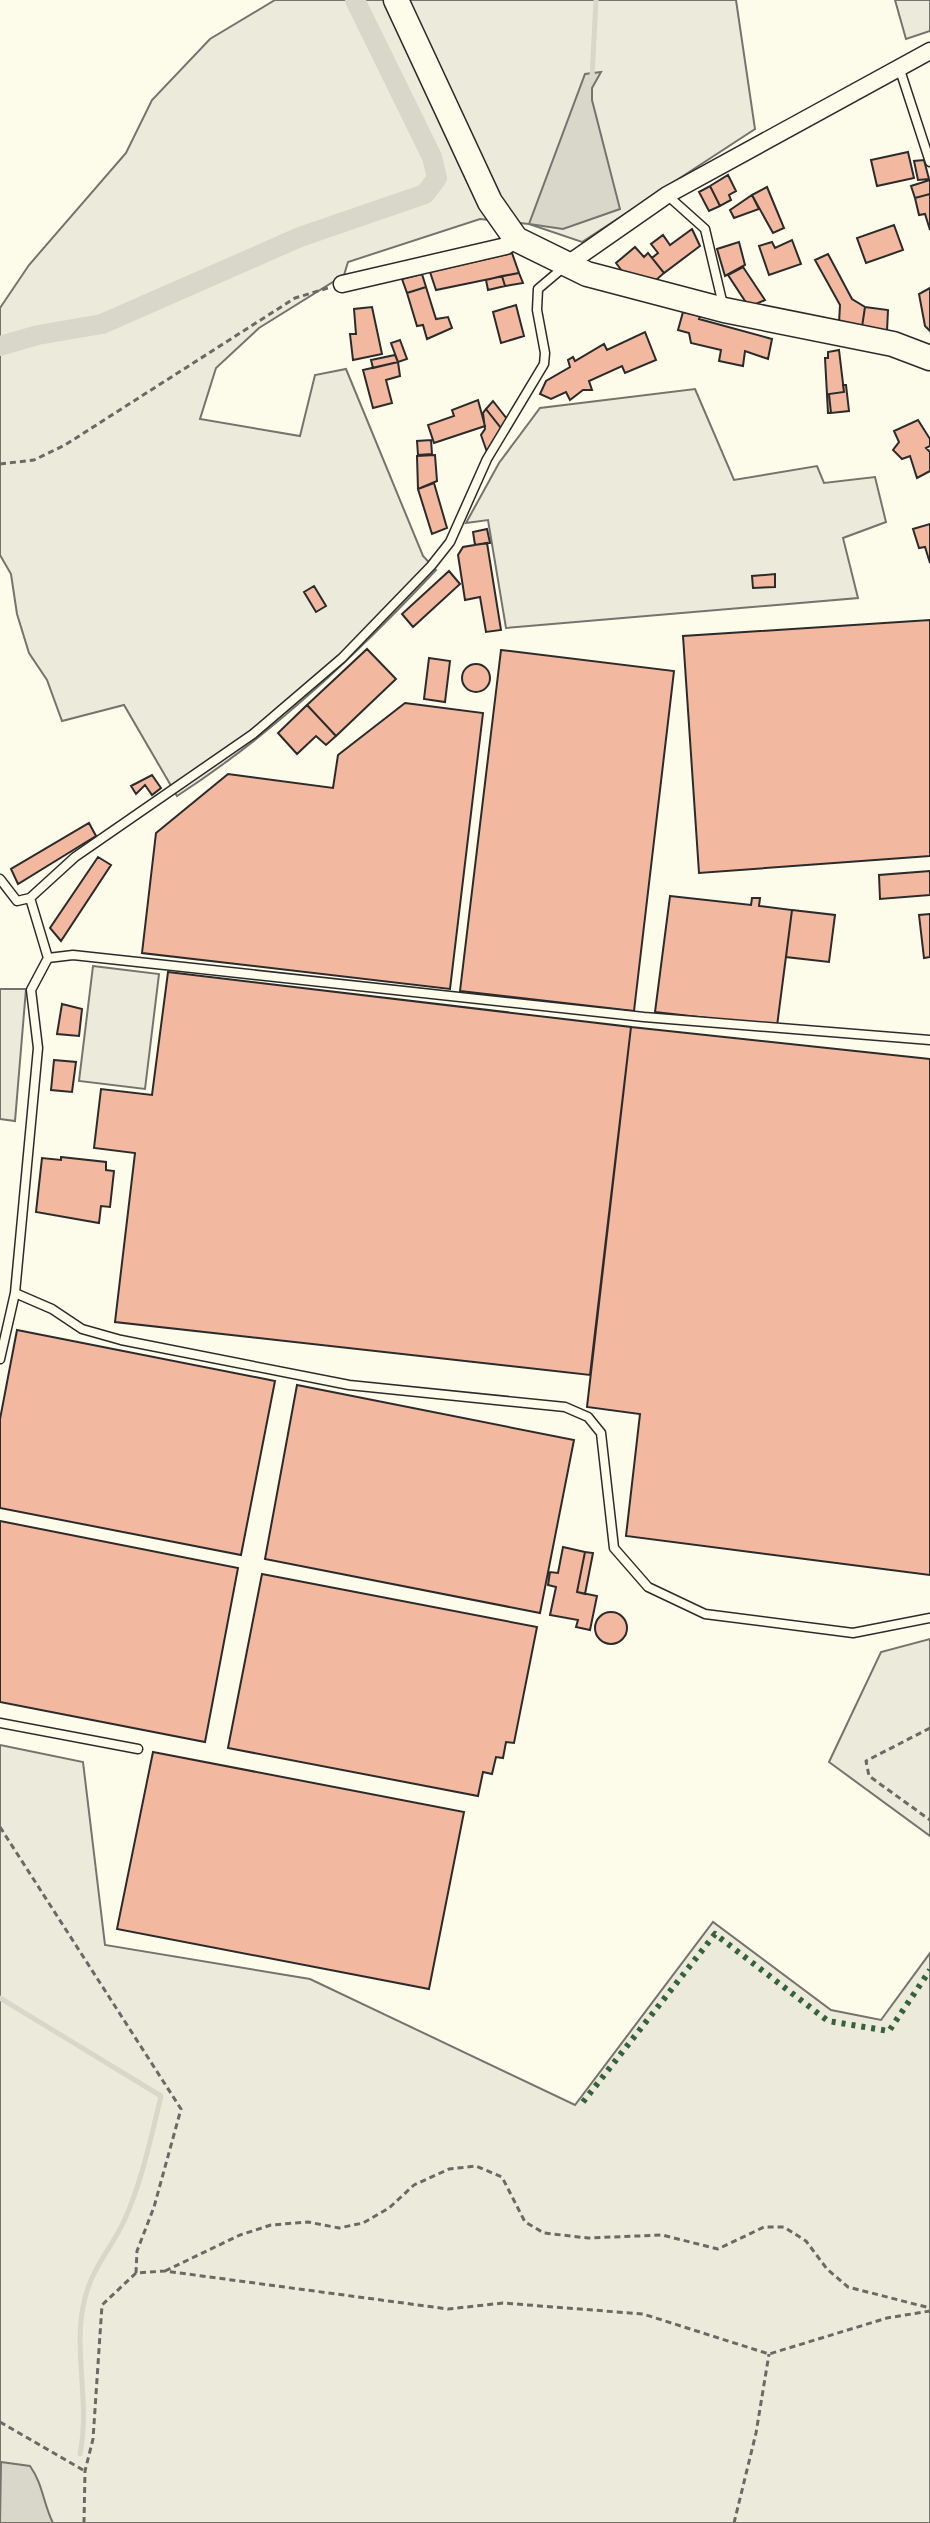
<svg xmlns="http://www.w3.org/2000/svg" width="930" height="2523" viewBox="0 0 930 2523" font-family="Arial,sans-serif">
<rect width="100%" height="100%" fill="#fdfbea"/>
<path fill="#ecebdb" stroke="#74746e" stroke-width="2" d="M 275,0 L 736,0 L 755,129 L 582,242 L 529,224 L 480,219 L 348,262 L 344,275 L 259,328 L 216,368 L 200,419 L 300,436 L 315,375 L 346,369 L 423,556 L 436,570 C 358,653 273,734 177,796 L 124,705 L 62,721 L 47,680 L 29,653 L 17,614 L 11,574 L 0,555 L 0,308 L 29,265 L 126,153 L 152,100 L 210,39 Z
M 895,0 L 930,0 L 930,31 L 906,39 Z
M 695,389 L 734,480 L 817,466 L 824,483 L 875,477 L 886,522 L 843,538 L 858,598 L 506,628 L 488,520 L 466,523 L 499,463 L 540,408 Z
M 0,989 L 26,989 L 15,1121 L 0,1119 Z
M 930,1639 L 930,1836 L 829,1762 L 881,1652 Z
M 0,1745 L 83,1762 L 105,1945 L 310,1979 L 575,2105 L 713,1922 L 831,2010 L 881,2020 L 930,1953 L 930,2523 L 0,2523 Z"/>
<path fill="#eceadb" stroke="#74746e" stroke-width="2" d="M 93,966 L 159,974 L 145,1089 L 79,1081 Z"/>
<path fill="#d8d7c9" stroke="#74746e" stroke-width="2" d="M 601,72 L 592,88 L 592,100 L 620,209 L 563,229 L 529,224 L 585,74 Z
M 1,2462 L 30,2466 C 43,2484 43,2503 53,2523 L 0,2523 Z"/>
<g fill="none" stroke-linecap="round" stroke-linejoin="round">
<path stroke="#d8d7c9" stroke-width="5" d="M 592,77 L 596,0
M 0,1998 L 161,2096 C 151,2138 142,2180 125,2219 C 110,2252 90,2268 83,2307 C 74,2352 90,2406 80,2454"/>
<path stroke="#d8d7c9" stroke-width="20" d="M 0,346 L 38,335 L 102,324 L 300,237 L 425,194 L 437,178 L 432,157 L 355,0"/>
</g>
<path fill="#f2b8a0" stroke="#2b2b2b" stroke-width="2" d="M 908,152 L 914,178 L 877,186 L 871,160 Z
M 924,160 L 929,179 L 918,180 L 914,161 Z
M 728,175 L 736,191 L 729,195 L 731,200 L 720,206 L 710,186 Z
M 930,180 L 930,194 L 915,198 L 911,186 Z
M 710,186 L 720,206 L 709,211 L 699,192 Z
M 767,187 L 784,228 L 773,233 L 752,195 Z
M 930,194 L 930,230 L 925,214 L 919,215 L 915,198 Z
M 752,195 L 759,209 L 734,218 L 730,210 Z
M 894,225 L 903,250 L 866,263 L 857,238 Z
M 692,229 L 700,246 L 664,273 L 652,258 L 658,253 L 651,244 L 663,235 L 670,245 Z
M 792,240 L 801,264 L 769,275 L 759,246 L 772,242 L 775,248 Z
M 739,242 L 745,265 L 725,276 L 717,249 Z
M 635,247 L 644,257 L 648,253 L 664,273 L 655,281 L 622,271 L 616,263 Z
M 512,253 L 519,273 L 436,290 L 430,272 Z
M 828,254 L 852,299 L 865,307 L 862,327 L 839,323 L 840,305 L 815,260 Z
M 743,267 L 765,300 L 749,307 L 728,275 Z
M 519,273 L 523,283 L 505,286 L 502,276 Z
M 422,274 L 426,287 L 407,293 L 402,279 Z
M 502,276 L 505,286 L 488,290 L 486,280 Z
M 426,287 L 436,319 L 448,317 L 452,328 L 427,339 L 423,325 L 417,326 L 407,293 Z
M 930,288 L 930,331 L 925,326 L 919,294 Z
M 516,305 L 524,336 L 501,343 L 493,312 Z
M 372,307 L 382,354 L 353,360 L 350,334 L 356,334 L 354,309 Z
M 865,307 L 888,310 L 887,331 L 862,327 Z
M 683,312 L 700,316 L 699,319 L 772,339 L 768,359 L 745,351 L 743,366 L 719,361 L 721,350 L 691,343 L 689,333 L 678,330 Z
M 645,332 L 656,360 L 625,373 L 622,366 L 589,381 L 592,390 L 583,390 L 570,400 L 566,392 L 551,399 L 540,394 L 546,381 L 570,367 L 568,360 L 573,357 L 575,361 L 604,344 L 607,350 Z
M 400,340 L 407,359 L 398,362 L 391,343 Z
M 839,350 L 844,392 L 829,394 L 831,413 L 828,413 L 825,358 L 828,358 L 828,352 Z
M 395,355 L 398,362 L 373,368 L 371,360 Z
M 398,362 L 400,376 L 386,380 L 392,403 L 373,408 L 363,370 Z
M 843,385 L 846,385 L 849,411 L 831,413 L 829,394 L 844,392 Z
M 478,400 L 485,426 L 434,443 L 428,425 L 454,416 L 452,410 Z
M 493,401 L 507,419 L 501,428 L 486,409 Z
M 486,409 L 501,428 L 487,452 L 481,435 L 485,429 L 483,413 Z
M 918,420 L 930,439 L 930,446 L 926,448 L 930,452 L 930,471 L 917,478 L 910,456 L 902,459 L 893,450 L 899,442 L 894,431 Z
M 431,440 L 432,454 L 418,455 L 417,441 Z
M 435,455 L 437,481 L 418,489 L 417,456 Z
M 434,483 L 447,528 L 432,534 L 418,489 Z
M 930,524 L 930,563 L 925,547 L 919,548 L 913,529 Z
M 487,529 L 490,543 L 475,545 L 473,532 Z
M 487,543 L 501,630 L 486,632 L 480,597 L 465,600 L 458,555 L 463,547 Z
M 449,571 L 460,584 L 413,627 L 402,614 Z
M 775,574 L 775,587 L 753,588 L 752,576 Z
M 314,586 L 326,606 L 316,612 L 304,592 Z
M 930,620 L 930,856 L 699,873 L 683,636 Z
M 367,649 L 396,679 L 336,736 L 307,705 Z
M 501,650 L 674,671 L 634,1011 L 460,991 Z
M 429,658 L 450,661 L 445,702 L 424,699 Z
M462 678a14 14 0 1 1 28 0a14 14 0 1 1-28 0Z
M 405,703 L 483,713 L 450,989 L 142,953 L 156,833 L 228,774 L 333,788 L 338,755 Z
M 307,705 L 336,736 L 326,745 L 316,736 L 297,754 L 278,733 Z
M 152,775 L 161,788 L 152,795 L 145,785 L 136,794 L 131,786 Z
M 89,823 L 96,836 L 18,884 L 11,869 Z
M 98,857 L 111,865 L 61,941 L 50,928 Z
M 930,871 L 930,895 L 880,899 L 879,875 Z
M 670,896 L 751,905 L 752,898 L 760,898 L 759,906 L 792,910 L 777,1026 L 655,1012 Z
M 792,910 L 835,915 L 829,962 L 786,957 Z
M 930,914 L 930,957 L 924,958 L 919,915 Z
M 168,972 L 631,1027 L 590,1375 L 115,1322 L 135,1153 L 94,1148 L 101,1089 L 152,1095 Z
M 62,1004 L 82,1009 L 79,1036 L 57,1034 Z
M 631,1027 L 930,1059 L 930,1575 L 626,1536 L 640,1414 L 587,1407 Z
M 54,1060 L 76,1062 L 72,1092 L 51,1090 Z
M 61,1157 L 106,1162 L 106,1170 L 114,1171 L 110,1207 L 101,1206 L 99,1223 L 36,1212 L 42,1158 L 61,1160 Z
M 17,1330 L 275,1381 L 241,1555 L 0,1508 L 0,1419 Z
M 297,1385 L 574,1440 L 540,1613 L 265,1559 Z
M 0,1521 L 238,1568 L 205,1742 L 0,1702 Z
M 563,1547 L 585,1552 L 577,1592 L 597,1596 L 590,1630 L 576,1627 L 578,1620 L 550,1615 L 556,1587 L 548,1585 L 550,1572 L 558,1573 Z
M 585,1552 L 593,1553 L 585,1594 L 577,1592 Z
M 262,1574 L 537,1627 L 514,1743 L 506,1742 L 503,1758 L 496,1757 L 492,1774 L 483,1772 L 478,1796 L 228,1748 Z
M595 1628a16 16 0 1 1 32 0a16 16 0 1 1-32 0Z
M 153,1752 L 464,1812 L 429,1989 L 117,1929 Z"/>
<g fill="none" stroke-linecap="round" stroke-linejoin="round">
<defs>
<path id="lane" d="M 899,67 L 930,162
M 667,195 L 705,229 L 723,305
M 0,879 L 17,901 L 30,898 L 75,857 L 253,734 L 342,658 L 431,566 L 450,542 L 487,459 L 544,364 L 545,353 L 537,310 L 538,289 L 564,267
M 48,958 L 73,955 L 644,1017 L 930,1040
M 15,1293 L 52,1309 L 82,1329 L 121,1340 L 349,1385 L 565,1407 L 588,1417 L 601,1433 L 614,1548 L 648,1587 L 705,1614 L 853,1633 L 930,1618
M 0,1359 L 15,1293 L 38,1048 L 31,990 L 48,958 L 30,898
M 0,1723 L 138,1749"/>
<path id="street" d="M 565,266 L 667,195 L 930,51
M 342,284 L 506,246 L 516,239"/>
<path id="secondary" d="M 396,0 L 490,202 L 516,239 L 587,274 L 724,310 L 893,344 L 930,358"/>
</defs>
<use href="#lane" stroke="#2b2b2b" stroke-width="11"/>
<use href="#street" stroke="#2b2b2b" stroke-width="19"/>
<use href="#secondary" stroke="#2b2b2b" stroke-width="27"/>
<path stroke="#6a6964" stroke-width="3" stroke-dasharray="6 4" stroke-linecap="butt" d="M 0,464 L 34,460 L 65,445 L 295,298 L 328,288
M 930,1728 L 866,1761 L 869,1776 L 930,1820
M 0,1827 L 181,2109 L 154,2207 L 137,2251 L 136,2273
M 165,2271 L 240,2235 L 271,2225 L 308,2222 L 339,2228 L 363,2223 L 389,2208 L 414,2185 L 449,2169 L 476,2166 L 502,2177 L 525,2222 L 544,2233 L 588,2238 L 662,2235 L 718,2249 L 764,2227 L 784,2227 L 806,2241 L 827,2269 L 848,2287 L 930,2308
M 0,2422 L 83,2470
M 84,2523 L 85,2471 L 93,2439 L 102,2305 L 136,2273 L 165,2271 L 448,2309 L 503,2303 L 643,2314 L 769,2354 L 887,2318 L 930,2311
M 734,2523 L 756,2433 L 769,2354"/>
<use href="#lane" stroke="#fdfbea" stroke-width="8"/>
<use href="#street" stroke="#fdfbea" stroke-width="16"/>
<use href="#secondary" stroke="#fdfbea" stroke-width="24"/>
<path stroke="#34623c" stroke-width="6" stroke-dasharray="4 6" stroke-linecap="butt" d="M 583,2102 L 715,1934 L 828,2021 L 889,2031 L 930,1970"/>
</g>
</svg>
